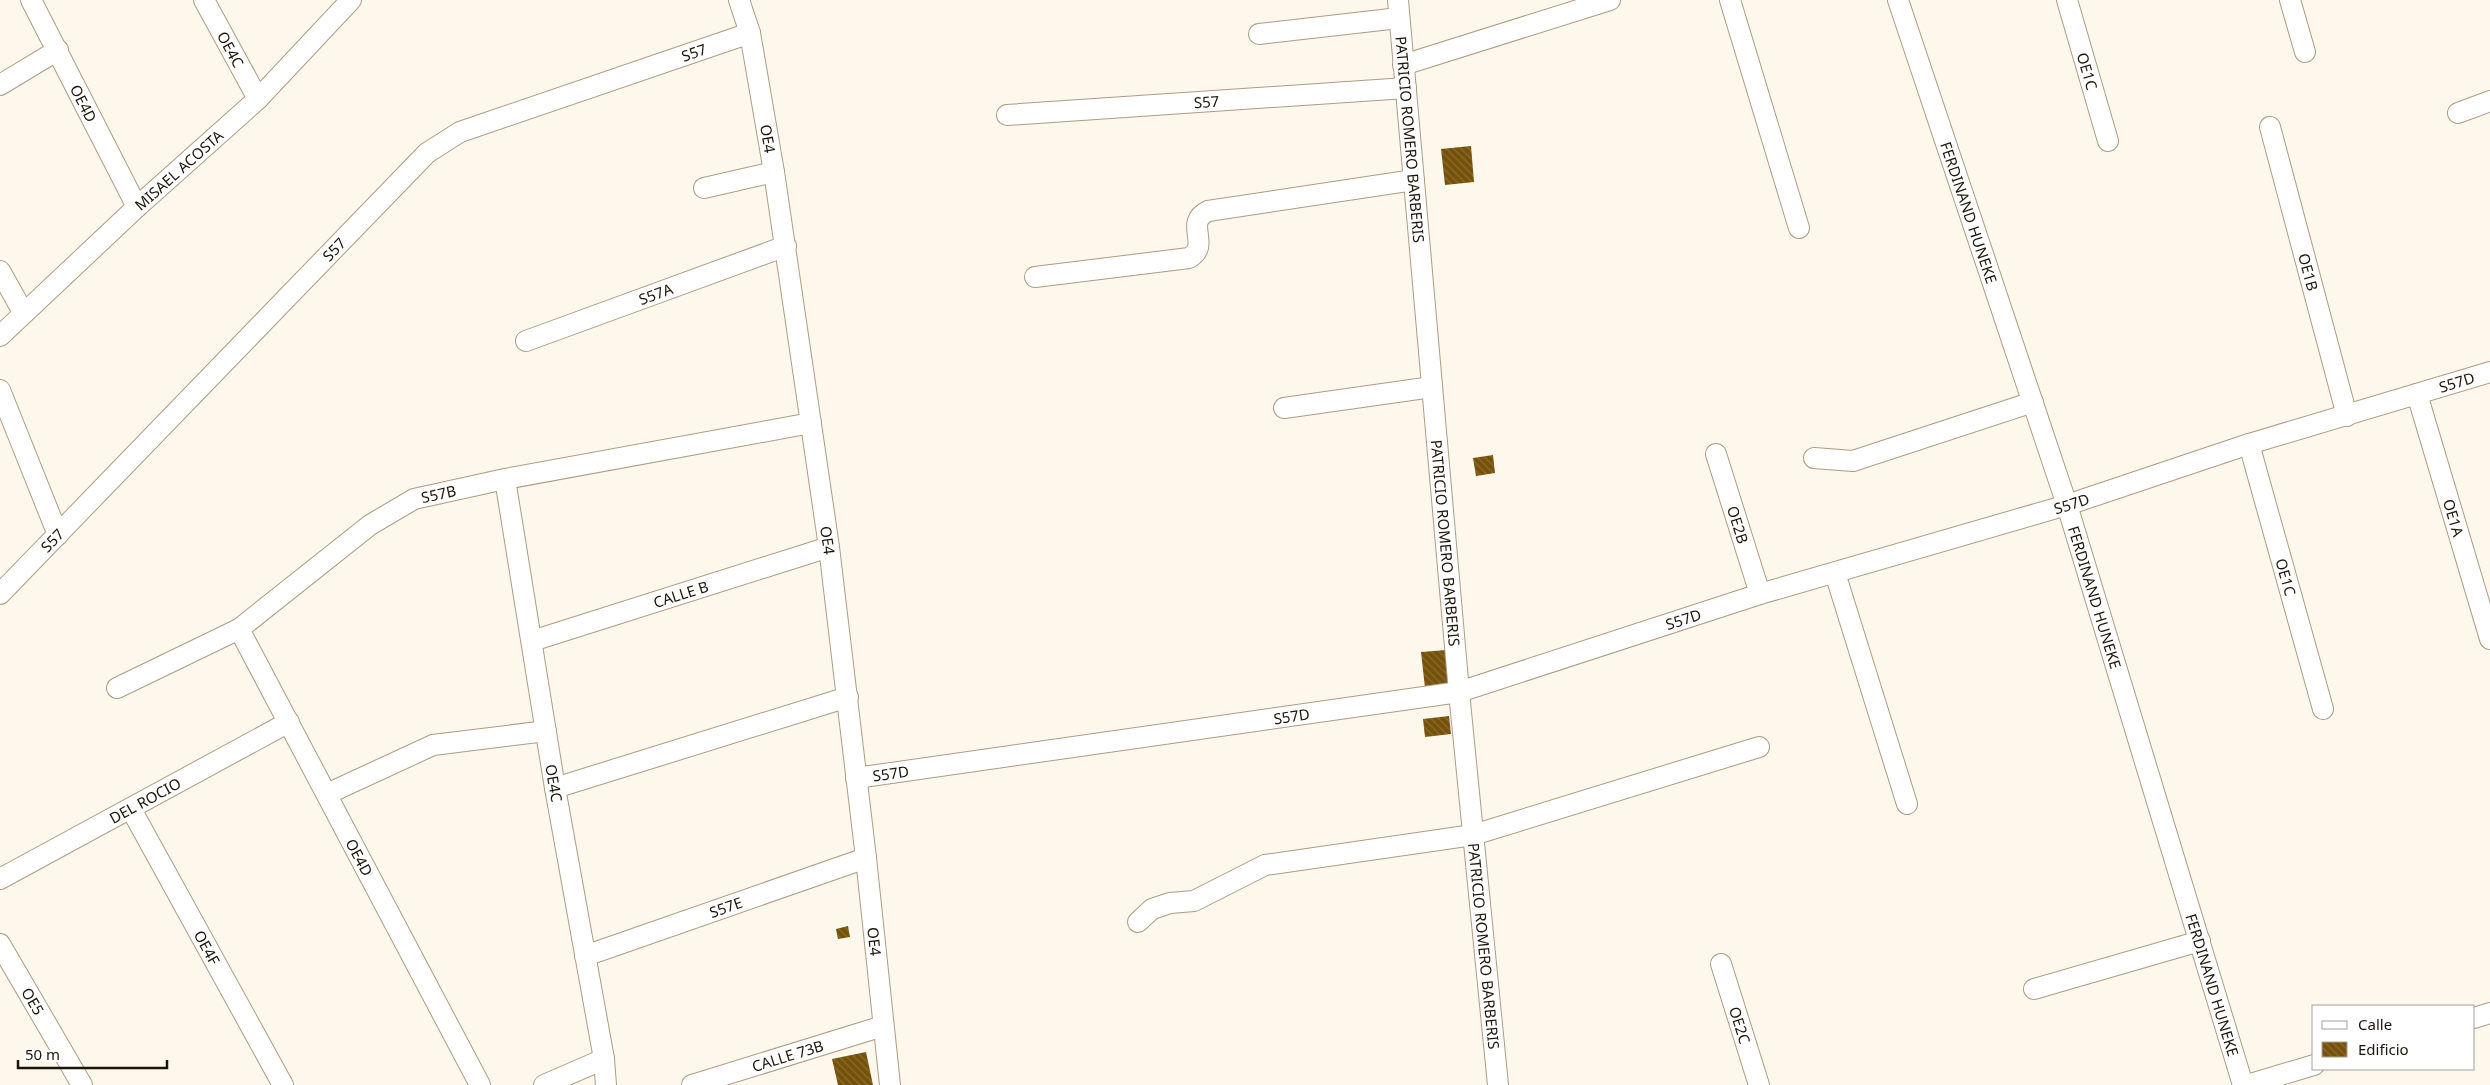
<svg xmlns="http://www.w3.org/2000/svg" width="2490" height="1085" viewBox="0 0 2490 1085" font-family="'Noto Sans',sans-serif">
<defs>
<pattern id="building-back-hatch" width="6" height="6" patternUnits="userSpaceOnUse" patternTransform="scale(1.25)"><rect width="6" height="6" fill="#765209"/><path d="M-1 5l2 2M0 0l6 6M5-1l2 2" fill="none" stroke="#876c34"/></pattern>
</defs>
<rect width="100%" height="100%" fill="#fef7ec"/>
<path fill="url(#building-back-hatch)" d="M 1471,146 L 1474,182 L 1445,185 L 1441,149 Z
M 1493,455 L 1495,473 L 1476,476 L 1473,458 Z
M 1446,650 L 1449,685 L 1425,688 L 1421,652 Z
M 1449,716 L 1451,734 L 1425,737 L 1423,719 Z
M 848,926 L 850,937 L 838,939 L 836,929 Z
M 866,1052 L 873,1085 L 838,1085 L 832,1059 Z"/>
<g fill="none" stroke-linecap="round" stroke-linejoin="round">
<defs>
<g id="minor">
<path id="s1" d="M 31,0 L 137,207"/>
<path id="s2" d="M 204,0 L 258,99"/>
<path id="s3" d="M 739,0 L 750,33 L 774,172 L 829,547 L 866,858 L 890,1085"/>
<path id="s4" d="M 1398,0 L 1459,692 L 1498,1085"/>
<path d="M 1730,0 L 1799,228"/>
<path id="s5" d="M 1898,0 L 2067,505 L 2243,1085"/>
<path id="s6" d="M 2067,0 L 2108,141"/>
<path d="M 2290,0 L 2305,52"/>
<path d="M 1259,34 L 1399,18"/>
<path d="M 1403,65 L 1610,0"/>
<path d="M 0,85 L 58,50"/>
<path d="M 2458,113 L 2490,101"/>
<path id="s7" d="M 1007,115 L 1406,88"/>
<path id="s8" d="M 2270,127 L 2347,416"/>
<path d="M 704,188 L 774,172"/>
<path d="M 0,271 L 23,312"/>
<path d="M 1035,277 L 1189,258 C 1212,245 1183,223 1208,211 L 1414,180"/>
<path id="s9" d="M 0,336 L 137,207 L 258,99 L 351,0"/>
<path id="s10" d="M 526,341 L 786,246"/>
<path d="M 0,390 L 58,535"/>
<path id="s11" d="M 2417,394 L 2490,639"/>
<path d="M 1284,408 L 1432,387"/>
<path id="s12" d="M 2249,444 L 2323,709"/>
<path id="s13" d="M 1716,454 L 1760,594"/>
<path d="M 1814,458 L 1853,461 L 2033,402"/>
<path id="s14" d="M 505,479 L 555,788 L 604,1059 L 606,1085"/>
<path d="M 1835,573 L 1907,804"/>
<path id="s15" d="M 0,594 L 427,153 L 460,132 L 750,33"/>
<path id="s16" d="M 239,629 L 480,1085"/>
<path id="s17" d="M 532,641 L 829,547"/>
<path id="s18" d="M 117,688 L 239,629 L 370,525 L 414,499 L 505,479 L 811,423"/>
<path id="s19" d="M 856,778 L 1459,692 L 1760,594 L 2067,505 L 2249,444 L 2490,372"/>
<path d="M 555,788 L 848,697"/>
<path d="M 327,794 L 433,745 L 546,731"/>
<path id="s20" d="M 131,809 L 283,1085"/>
<path id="s21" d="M 0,879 L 289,722"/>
<path d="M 1138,922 L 1152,909 L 1170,903 L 1194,901 L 1265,865 L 1473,835 L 1759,747"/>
<path id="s22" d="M 0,944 L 82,1085"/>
<path id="s23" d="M 585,956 L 866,858"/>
<path id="s24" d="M 1721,964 L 1759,1085"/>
<path d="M 2034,989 L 2200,941"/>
<path d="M 2474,1018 L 2490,1013"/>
<path d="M 544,1085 L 604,1059"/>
<path id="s25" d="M 692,1085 L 883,1026"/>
<path d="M 2247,1085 L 2314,1065"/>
</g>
</defs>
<use href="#minor" stroke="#ac9c84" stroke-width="22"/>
<use href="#minor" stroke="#fff" stroke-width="20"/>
</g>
<g text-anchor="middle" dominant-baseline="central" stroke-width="5" stroke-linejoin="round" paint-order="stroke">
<g font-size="15" fill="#1a140b" stroke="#fff">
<text stroke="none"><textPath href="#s2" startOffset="56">OE4C</textPath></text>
<text stroke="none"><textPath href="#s15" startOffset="900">S57</textPath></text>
<text stroke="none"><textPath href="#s6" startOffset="74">OE1C</textPath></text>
<text stroke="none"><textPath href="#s7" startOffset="200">S57</textPath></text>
<text stroke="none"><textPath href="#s1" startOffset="116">OE4D</textPath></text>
<text stroke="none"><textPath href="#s4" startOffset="140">PATRICIO ROMERO BARBERIS</textPath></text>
<text stroke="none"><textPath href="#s3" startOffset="142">OE4</textPath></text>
<text stroke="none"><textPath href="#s9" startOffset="244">MISAEL ACOSTA</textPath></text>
<text stroke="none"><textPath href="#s5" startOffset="224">FERDINAND HUNEKE</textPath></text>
<text stroke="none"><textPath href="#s15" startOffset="480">S57</textPath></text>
<text stroke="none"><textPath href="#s8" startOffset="150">OE1B</textPath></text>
<text stroke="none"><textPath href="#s10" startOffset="138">S57A</textPath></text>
<text stroke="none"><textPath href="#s19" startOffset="1654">S57D</textPath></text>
<text stroke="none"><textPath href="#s18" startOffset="379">S57B</textPath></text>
<text stroke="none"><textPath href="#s19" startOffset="1250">S57D</textPath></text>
<text stroke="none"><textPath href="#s11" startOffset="129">OE1A</textPath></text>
<text stroke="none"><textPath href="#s13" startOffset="74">OE2B</textPath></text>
<text stroke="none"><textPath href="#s3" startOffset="548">OE4</textPath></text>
<text stroke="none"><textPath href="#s15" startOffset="75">S57</textPath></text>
<text stroke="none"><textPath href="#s4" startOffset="545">PATRICIO ROMERO BARBERIS</textPath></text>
<text stroke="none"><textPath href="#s12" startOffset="138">OE1C</textPath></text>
<text stroke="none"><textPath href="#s17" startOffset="156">CALLE B</textPath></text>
<text stroke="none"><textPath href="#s5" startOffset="629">FERDINAND HUNEKE</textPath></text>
<text stroke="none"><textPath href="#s19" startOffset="845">S57D</textPath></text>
<text stroke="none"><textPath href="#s19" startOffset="440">S57D</textPath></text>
<text stroke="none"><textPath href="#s19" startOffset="35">S57D</textPath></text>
<text stroke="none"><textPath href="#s14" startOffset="308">OE4C</textPath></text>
<text stroke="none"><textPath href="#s21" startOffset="165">DEL ROCIO</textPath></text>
<text stroke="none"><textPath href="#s16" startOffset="258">OE4D</textPath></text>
<text stroke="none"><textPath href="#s23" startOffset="149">S57E</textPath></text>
<text stroke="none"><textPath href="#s3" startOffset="952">OE4</textPath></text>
<text stroke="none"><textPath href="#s4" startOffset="950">PATRICIO ROMERO BARBERIS</textPath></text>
<text stroke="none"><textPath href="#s20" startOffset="158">OE4F</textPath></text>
<text stroke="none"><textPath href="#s5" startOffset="1034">FERDINAND HUNEKE</textPath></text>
<text stroke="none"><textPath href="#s22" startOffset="66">OE5</textPath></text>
<text stroke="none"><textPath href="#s24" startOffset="64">OE2C</textPath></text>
<text stroke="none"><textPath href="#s25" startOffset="100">CALLE 73B</textPath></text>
</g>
</g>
<rect x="2312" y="1005" width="162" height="65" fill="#ffffff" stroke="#a3a19d"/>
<rect x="2322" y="1021" width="25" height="8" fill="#ffffff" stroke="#a3a19d"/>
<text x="2358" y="1030" font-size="15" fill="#1a140b">Calle</text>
<rect x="2322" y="1042" width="25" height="15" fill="url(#building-back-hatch)" stroke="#a3a19d"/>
<text x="2358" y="1055" font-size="15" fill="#1a140b">Edificio</text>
<path d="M18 1060v8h149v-8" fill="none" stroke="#1a140b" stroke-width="2.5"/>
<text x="25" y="1060" font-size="15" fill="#1a140b" stroke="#ffffff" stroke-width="4" paint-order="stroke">50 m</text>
</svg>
